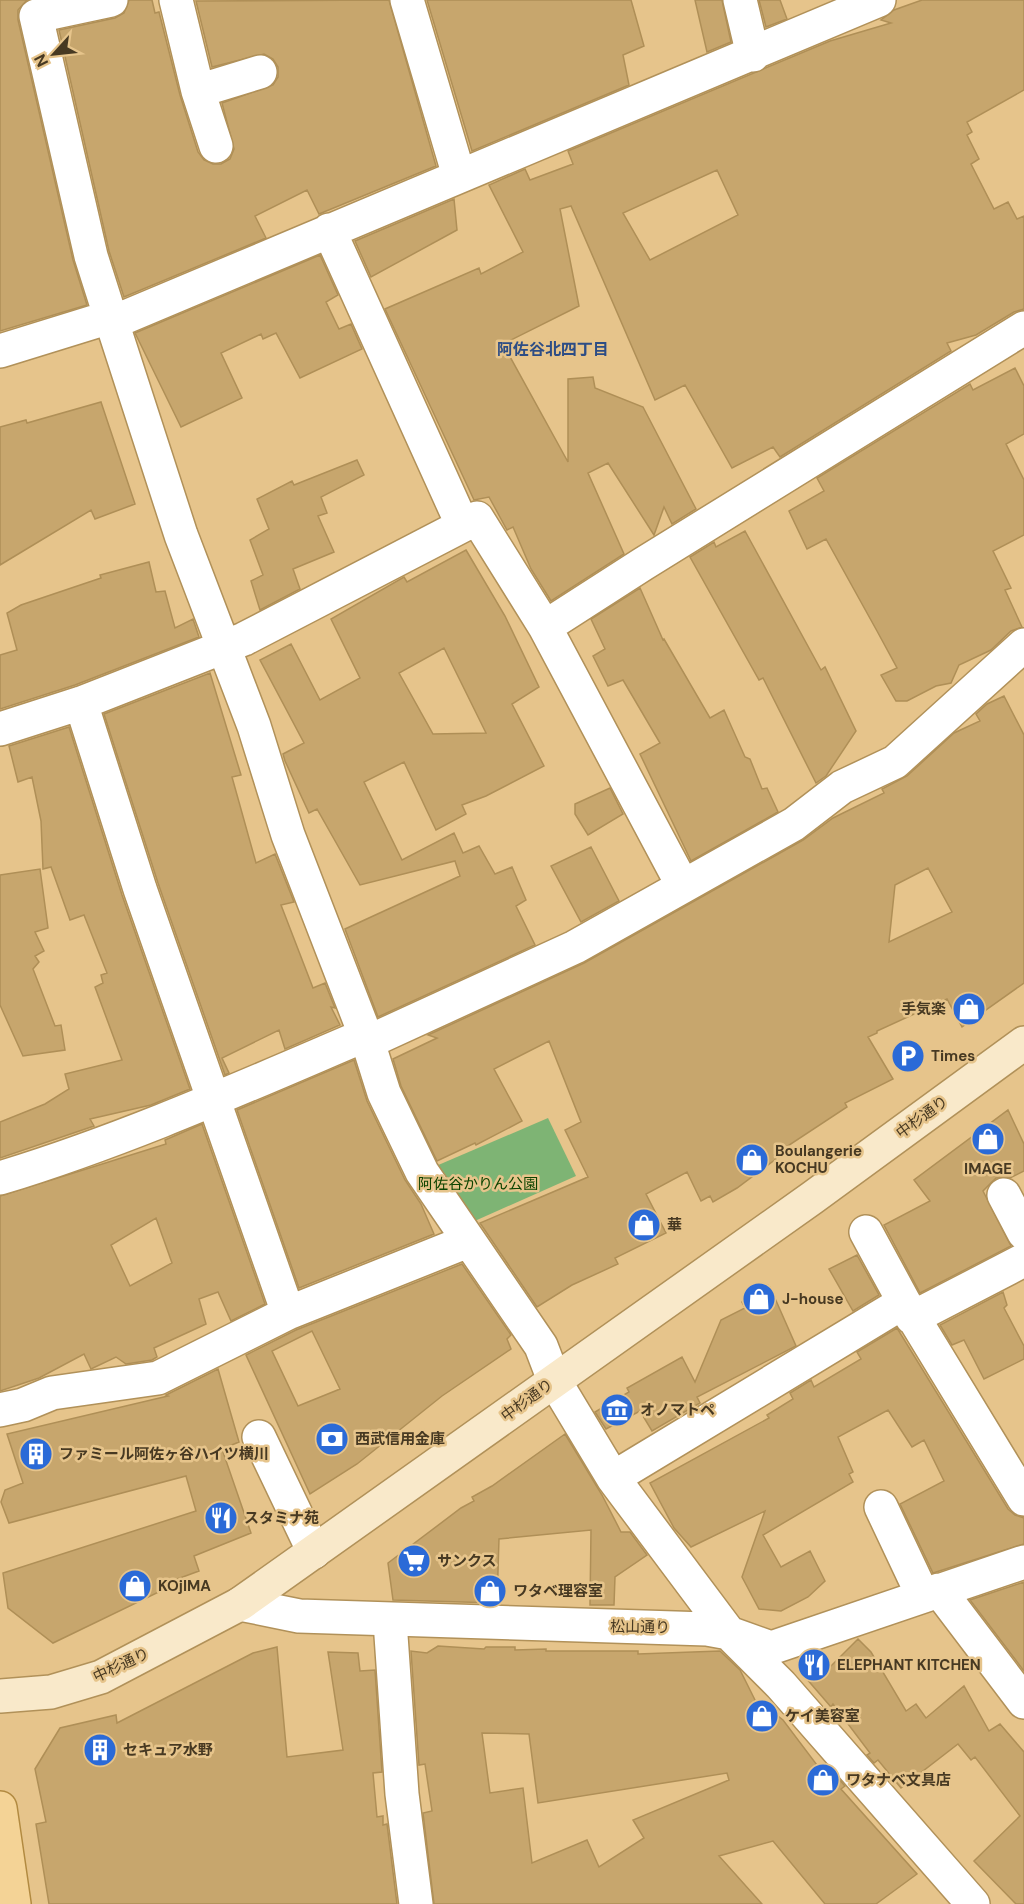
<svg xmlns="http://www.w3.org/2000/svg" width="1024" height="1904" viewBox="0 0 1024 1904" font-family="'DM Sans','Noto Sans JP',sans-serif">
<rect width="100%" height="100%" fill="#e6c48b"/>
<path fill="#7eb474" d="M 548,1118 L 576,1176 L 459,1228 L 422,1172 Z"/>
<path fill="#c7a66d" stroke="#af8f57" stroke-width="1.5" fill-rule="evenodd" d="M 0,0 L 27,0 L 18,10 L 18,20 L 73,260 L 87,305 L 0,331 Z
M 129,0 L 152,0 L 155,13 L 159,12 L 180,95 L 198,152 L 204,160 L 213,164 L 221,164 L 230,159 L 234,149 L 222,103 L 273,85 L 278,77 L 278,67 L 273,59 L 264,54 L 212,67 L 196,1 L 389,0 L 436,166 L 319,214 L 307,190 L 255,216 L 266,238 L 124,297 L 109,251 L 59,30 L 115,18 L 124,13 Z
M 427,0 L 631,0 L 644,46 L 623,55 L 629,85 L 472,151 Z
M 695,0 L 722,0 L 731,42 L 707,52 Z
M 759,0 L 780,0 L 787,19 L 766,27 Z
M 922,0 L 1024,0 L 1024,90 L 967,122 L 972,132 L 967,135 L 979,159 L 971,164 L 994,209 L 1008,202 L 1017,219 L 1024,216 L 1024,309 L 1014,312 L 976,335 L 947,343 L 951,351 L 780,457 L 773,447 L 732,468 L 685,385 L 655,400 L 571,206 L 560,209 L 579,306 L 503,344 L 568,462 L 568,379 L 593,377 L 595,388 L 643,407 L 696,509 L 672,524 L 664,507 L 654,535 L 608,463 L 588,473 L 624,554 L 551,601 L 531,569 L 513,527 L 507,530 L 489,497 L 474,500 L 385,309 L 479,268 L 481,274 L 523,252 L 489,185 L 525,169 L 530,180 L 573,164 L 568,151 L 830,41 L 891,23 L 881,20 L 894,10 ZM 717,170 L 738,215 L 650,260 L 623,213 Z
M 454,199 L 457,230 L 371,277 L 355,241 Z
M 320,255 L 338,295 L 326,302 L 339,329 L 351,324 L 362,349 L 300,378 L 276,333 L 263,339 L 261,334 L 221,353 L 242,398 L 181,427 L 135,333 Z
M 1015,368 L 1024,386 L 1024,434 L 1006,444 L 1024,480 L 1024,535 L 993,551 L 1011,588 L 1005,590 L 1022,627 L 1011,631 L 991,650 L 959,665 L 951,683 L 936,686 L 907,701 L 896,701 L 881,675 L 897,668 L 877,631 L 826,539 L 807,549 L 789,511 L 824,491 L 817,478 L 970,384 L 973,390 Z
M 101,402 L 135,504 L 95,519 L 91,510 L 0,565 L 0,427 L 26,420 L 27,423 Z
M 357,460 L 364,475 L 321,497 L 327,513 L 318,516 L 334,552 L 293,569 L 300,589 L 260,610 L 251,581 L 263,575 L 250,540 L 269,529 L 257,499 L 292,481 L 294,485 Z
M 745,531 L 821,670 L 825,667 L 856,731 L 826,776 L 816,783 L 763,678 L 759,680 L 690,557 L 714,542 L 716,547 Z
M 466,550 L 505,616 L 539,687 L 512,704 L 544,766 L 486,796 L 462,805 L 466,814 L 436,830 L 404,762 L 364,782 L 402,860 L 454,833 L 463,853 L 479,846 L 495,874 L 512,867 L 526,900 L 516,906 L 535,945 L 378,1017 L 345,929 L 460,876 L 455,861 L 360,885 L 317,809 L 309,813 L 285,761 L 283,754 L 304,743 L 260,660 L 291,644 L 320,700 L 360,678 L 331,619 L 404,577 L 407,582 ZM 444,648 L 486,733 L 433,734 L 399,673 Z
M 149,562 L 156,592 L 165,591 L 175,628 L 193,619 L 199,637 L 75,685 L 0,709 L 0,655 L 17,650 L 7,613 L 21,605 L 101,578 L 100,575 Z
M 640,588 L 663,640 L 664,639 L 710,718 L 724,710 L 745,757 L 750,759 L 762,789 L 767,788 L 778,812 L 691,861 L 640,754 L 660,743 L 623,680 L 608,686 L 593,656 L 605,649 L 591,619 Z
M 210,673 L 241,775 L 232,777 L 256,863 L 275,854 L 294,902 L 281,905 L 313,988 L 325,983 L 335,1008 L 331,1007 L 340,1025 L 285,1049 L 279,1030 L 222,1058 L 229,1073 L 225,1075 L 158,883 L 104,714 Z
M 1004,696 L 1024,735 L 1024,983 L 962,1027 L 947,999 L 877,1031 L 877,1033 L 868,1037 L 893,1079 L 845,1103 L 847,1107 L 774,1155 L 776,1159 L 737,1188 L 713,1202 L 710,1196 L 701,1201 L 687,1172 L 646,1194 L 666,1233 L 615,1258 L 618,1264 L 572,1285 L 537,1307 L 480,1223 L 588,1177 L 565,1130 L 581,1122 L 549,1041 L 494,1069 L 522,1121 L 476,1145 L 475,1143 L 437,1161 L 401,1086 L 393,1059 L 437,1038 L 428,1035 L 584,963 L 803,840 L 833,818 L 884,793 L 882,789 L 907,776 L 954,733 L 980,721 L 976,714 L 987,704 ZM 928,868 L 952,912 L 889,942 L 895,885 Z
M 69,727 L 122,895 L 190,1089 L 151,1105 L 90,1119 L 94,1126 L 0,1158 L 0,1122 L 45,1104 L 69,1089 L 65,1074 L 122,1060 L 95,987 L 103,983 L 101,975 L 107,973 L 84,915 L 70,920 L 51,867 L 43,869 L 41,821 L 32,777 L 18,782 L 9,746 Z
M 610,788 L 623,814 L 588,835 L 575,814 L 575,804 Z
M 591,847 L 619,901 L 581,922 L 551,866 Z
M 40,869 L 48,928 L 35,932 L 44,951 L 35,956 L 39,962 L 33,969 L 55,1026 L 61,1025 L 65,1050 L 23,1056 L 0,1005 L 0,875 Z
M 354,1060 L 367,1101 L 405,1180 L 421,1204 L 434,1234 L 299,1288 L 237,1110 Z
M 1008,1110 L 1024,1144 L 1024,1171 L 1010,1178 L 996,1178 L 983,1191 L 1011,1246 L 920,1293 L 884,1225 L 930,1201 L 914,1180 Z
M 202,1124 L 265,1304 L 231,1321 L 218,1292 L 199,1299 L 206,1324 L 154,1348 L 157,1357 L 152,1360 L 126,1364 L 116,1357 L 91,1369 L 84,1354 L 39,1378 L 0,1391 L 0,1196 L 166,1144 L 165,1140 ZM 156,1218 L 172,1263 L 130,1286 L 111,1245 Z
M 857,1255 L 879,1295 L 853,1311 L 829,1269 Z
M 462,1264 L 511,1335 L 507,1339 L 511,1349 L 442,1396 L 357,1464 L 310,1494 L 246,1355 L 296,1330 ZM 312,1331 L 340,1389 L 298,1406 L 272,1351 Z
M 770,1287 L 796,1346 L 697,1397 L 700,1403 L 652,1431 L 640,1411 L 606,1429 L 595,1412 L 629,1392 L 627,1388 L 682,1357 L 695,1382 L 721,1320 L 745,1308 L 742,1302 Z
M 1003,1292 L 1007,1305 L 1004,1308 L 1024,1346 L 1024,1359 L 984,1379 L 964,1340 L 952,1345 L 940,1325 Z
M 897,1328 L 1008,1509 L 1015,1515 L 1024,1518 L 1024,1544 L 933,1573 L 900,1504 L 944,1481 L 924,1440 L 912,1447 L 888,1410 L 838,1437 L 853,1472 L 849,1474 L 853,1482 L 763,1535 L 781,1567 L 810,1551 L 825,1581 L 808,1597 L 781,1611 L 759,1609 L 742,1577 L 765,1511 L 691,1547 L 674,1528 L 650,1483 L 769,1418 L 767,1415 L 793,1399 L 790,1393 L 811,1380 L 814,1387 L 861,1359 L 857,1352 Z
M 218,1369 L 239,1442 L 222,1449 L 251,1533 L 194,1556 L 199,1571 L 161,1585 L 163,1590 L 53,1643 L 8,1608 L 3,1573 L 196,1511 L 186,1476 L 9,1523 L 1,1502 L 5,1490 L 23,1483 L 7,1434 L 168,1396 L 166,1395 Z
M 565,1434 L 602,1495 L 621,1532 L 630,1532 L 647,1555 L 615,1577 L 614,1605 L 590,1605 L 591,1530 L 499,1539 L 497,1603 L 393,1600 L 388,1563 L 461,1508 L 474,1501 L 472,1497 L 492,1486 Z
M 1024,1582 L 1024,1671 L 970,1600 Z
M 858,1639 L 871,1652 L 906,1711 L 916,1704 L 926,1718 L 964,1686 L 989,1731 L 1000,1724 L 1024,1752 L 1024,1904 L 1016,1904 L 974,1861 L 1020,1816 L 975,1757 L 971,1760 L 958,1744 L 901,1788 L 878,1760 L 874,1763 L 867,1755 L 870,1753 L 833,1704 L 831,1707 L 799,1670 L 817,1652 L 830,1667 Z
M 438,1646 L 484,1649 L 486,1647 L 515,1647 L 515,1650 L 546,1649 L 546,1651 L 638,1651 L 638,1654 L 720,1651 L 740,1670 L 760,1710 L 768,1708 L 783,1720 L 817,1765 L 821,1775 L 831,1770 L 845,1786 L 841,1789 L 917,1874 L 876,1904 L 825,1904 L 773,1841 L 719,1856 L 762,1904 L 434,1904 L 423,1813 L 432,1811 L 425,1764 L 419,1765 L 411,1651 L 427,1653 ZM 482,1733 L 529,1734 L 538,1803 L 727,1773 L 729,1780 L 633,1820 L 644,1838 L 599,1867 L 587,1840 L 532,1863 L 523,1788 L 490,1793 Z
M 277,1647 L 287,1757 L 343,1750 L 328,1652 L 358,1653 L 360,1671 L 375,1670 L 382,1772 L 373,1773 L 377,1817 L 383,1816 L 383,1825 L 387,1824 L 397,1904 L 49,1904 L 36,1824 L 46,1822 L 35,1769 L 60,1728 L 116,1715 L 117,1723 L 253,1653 Z"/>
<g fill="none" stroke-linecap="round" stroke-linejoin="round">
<defs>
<path id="minor" d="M 111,0 L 36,16 L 91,256 L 111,319 L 181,535 L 254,726 L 288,835 L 368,1042 L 384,1093 L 422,1172 L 541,1346 L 554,1380 L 613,1478 L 729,1633 L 771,1648 L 1024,1562
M 176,0 L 198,91 L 216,146
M 407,0 L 459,176
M 740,0 L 753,55
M 198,91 L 260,72
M 329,230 L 462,524
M 0,351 L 97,321 L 123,318 L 879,0
M 545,627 L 643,564 L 1024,328
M 81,703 L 140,889 L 288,1313
M 0,729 L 81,703 L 244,639 L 477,518 L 545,627 L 683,886
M 0,1178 C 122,1141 239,1089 356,1039 L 368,1042 L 575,947 L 794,824 L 842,787 L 895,762 L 1024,645
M 1004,1195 L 1024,1233
M 866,1232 L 904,1302
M 912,1318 L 1024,1260
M 0,1410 L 23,1405 L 52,1393 L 158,1378 L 288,1313 L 468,1241
M 259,1437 L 314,1552
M 613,1478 L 904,1302 L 1024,1499
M 881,1507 L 923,1596
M 939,1590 L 1024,1702
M 390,1621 L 402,1794 L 416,1904"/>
<path id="tertiary" d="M 240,1604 L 299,1616 L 707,1629 L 729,1633 L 781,1685 L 973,1904"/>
<path id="secondary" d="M 0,1696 L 51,1692 L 101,1677 L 240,1604 L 812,1198 L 1024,1043"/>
<path id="primary" d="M 0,1808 L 14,1904"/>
</defs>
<use href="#minor" stroke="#b19159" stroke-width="36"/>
<use href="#tertiary" stroke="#b19159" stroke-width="36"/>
<use href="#secondary" stroke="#b19159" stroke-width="36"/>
<use href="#primary" stroke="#b28a40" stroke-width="36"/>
<use href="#minor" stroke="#fff" stroke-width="33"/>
<use href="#tertiary" stroke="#fff" stroke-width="33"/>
<use href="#secondary" stroke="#f9e9ca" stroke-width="33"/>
<use href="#primary" stroke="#f4d396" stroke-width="33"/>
</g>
<defs>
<symbol id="shop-disc" viewBox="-11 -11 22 22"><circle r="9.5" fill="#2b6ad7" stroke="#e6c48b"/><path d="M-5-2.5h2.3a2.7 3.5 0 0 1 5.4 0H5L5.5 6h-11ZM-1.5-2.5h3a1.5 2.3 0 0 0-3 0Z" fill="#fff"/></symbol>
<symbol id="parking-disc" viewBox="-11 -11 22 22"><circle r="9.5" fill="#2b6ad7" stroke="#e6c48b"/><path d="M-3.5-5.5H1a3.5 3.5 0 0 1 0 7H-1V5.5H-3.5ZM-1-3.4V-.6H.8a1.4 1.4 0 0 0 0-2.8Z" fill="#fff"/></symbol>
<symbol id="museum-disc" viewBox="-11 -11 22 22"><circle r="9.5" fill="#2b6ad7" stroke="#e6c48b"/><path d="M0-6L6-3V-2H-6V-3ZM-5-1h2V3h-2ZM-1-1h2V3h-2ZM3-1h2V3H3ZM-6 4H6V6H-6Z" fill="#fff"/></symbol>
<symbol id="bank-disc" viewBox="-11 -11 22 22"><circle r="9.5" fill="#2b6ad7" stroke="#e6c48b"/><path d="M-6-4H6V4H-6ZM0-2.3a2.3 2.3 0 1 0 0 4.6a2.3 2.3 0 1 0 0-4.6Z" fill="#fff"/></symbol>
<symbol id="building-disc" viewBox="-11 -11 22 22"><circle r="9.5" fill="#2b6ad7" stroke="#e6c48b"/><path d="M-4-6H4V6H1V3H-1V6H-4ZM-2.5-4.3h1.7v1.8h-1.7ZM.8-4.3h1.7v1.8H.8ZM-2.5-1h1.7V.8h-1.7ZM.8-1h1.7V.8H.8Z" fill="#fff"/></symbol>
<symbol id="restaurant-disc" viewBox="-11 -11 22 22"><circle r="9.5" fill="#2b6ad7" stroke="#e6c48b"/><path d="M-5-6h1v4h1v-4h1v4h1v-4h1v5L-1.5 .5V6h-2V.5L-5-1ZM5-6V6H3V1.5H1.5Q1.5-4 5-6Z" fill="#fff"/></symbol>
<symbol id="supermarket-disc" viewBox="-11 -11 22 22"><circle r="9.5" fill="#2b6ad7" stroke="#e6c48b"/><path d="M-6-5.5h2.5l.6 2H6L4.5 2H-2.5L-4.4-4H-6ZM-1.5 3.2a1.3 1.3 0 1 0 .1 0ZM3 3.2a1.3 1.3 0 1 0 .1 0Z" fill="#fff"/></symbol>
</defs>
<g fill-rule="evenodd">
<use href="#shop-disc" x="950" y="990" width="38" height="38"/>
<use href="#parking-disc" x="889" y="1037" width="38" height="38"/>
<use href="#shop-disc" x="969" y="1120" width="38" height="38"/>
<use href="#shop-disc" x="733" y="1141" width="38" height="38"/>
<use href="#shop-disc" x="625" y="1206" width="38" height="38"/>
<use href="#shop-disc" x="740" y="1280" width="38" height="38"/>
<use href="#museum-disc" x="598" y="1391" width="38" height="38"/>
<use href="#bank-disc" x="313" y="1420" width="38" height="38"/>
<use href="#building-disc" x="17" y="1435" width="38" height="38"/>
<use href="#restaurant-disc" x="202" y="1499" width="38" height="38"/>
<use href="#supermarket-disc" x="395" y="1542" width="38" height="38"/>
<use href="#shop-disc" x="116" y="1567" width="38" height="38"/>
<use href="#shop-disc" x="471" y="1572" width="38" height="38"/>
<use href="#restaurant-disc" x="795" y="1646" width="38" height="38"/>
<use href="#shop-disc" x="743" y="1697" width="38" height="38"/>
<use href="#building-disc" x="81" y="1731" width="38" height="38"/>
<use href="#shop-disc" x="804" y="1761" width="38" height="38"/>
</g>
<g text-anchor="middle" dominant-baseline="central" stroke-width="5" stroke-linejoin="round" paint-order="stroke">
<g font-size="15" font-weight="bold" fill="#473922" stroke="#e6c48b" text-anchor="start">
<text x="946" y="1009" text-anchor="end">手気楽</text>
<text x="931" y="1056">Times</text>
<text x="775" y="1151">Boulangerie<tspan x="775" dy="17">KOCHU</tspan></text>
<text x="988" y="1169" text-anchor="middle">IMAGE</text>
<text x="667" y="1225">華</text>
<text x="782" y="1299">J-house</text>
<text x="640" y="1410">オノマトペ</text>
<text x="355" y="1439">西武信用金庫</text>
<text x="59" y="1454">ファミール阿佐ヶ谷ハイツ横川</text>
<text x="244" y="1518">スタミナ苑</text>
<text x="437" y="1561">サンクス</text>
<text x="158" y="1586">KOjIMA</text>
<text x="513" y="1591">ワタベ理容室</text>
<text x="837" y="1665">ELEPHANT KITCHEN</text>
<text x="785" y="1716">ケイ美容室</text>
<text x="123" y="1750">セキュア水野</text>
<text x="846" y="1780">ワタナベ文具店</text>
</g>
<g font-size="15" fill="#473922" stroke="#e6c48b">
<text transform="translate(922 1117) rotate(-36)">中杉通り</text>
<text transform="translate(527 1400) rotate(-36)">中杉通り</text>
<text transform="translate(640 1627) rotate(1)">松山通り</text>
<text transform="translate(121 1665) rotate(-25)">中杉通り</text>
</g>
<g font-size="15" fill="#0d4401" stroke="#e6c48b">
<text x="478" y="1184">阿佐谷かりん公園</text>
</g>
<g font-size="16" font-weight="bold" fill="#2d4d85" stroke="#e6c48b">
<text x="553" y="349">阿佐谷北四丁目</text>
</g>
</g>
<g transform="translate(54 54) rotate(243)" stroke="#e6c48b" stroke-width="4.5" paint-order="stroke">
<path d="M0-4.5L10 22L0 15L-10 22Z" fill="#473922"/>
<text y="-9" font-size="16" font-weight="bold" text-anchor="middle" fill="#473922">N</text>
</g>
</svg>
